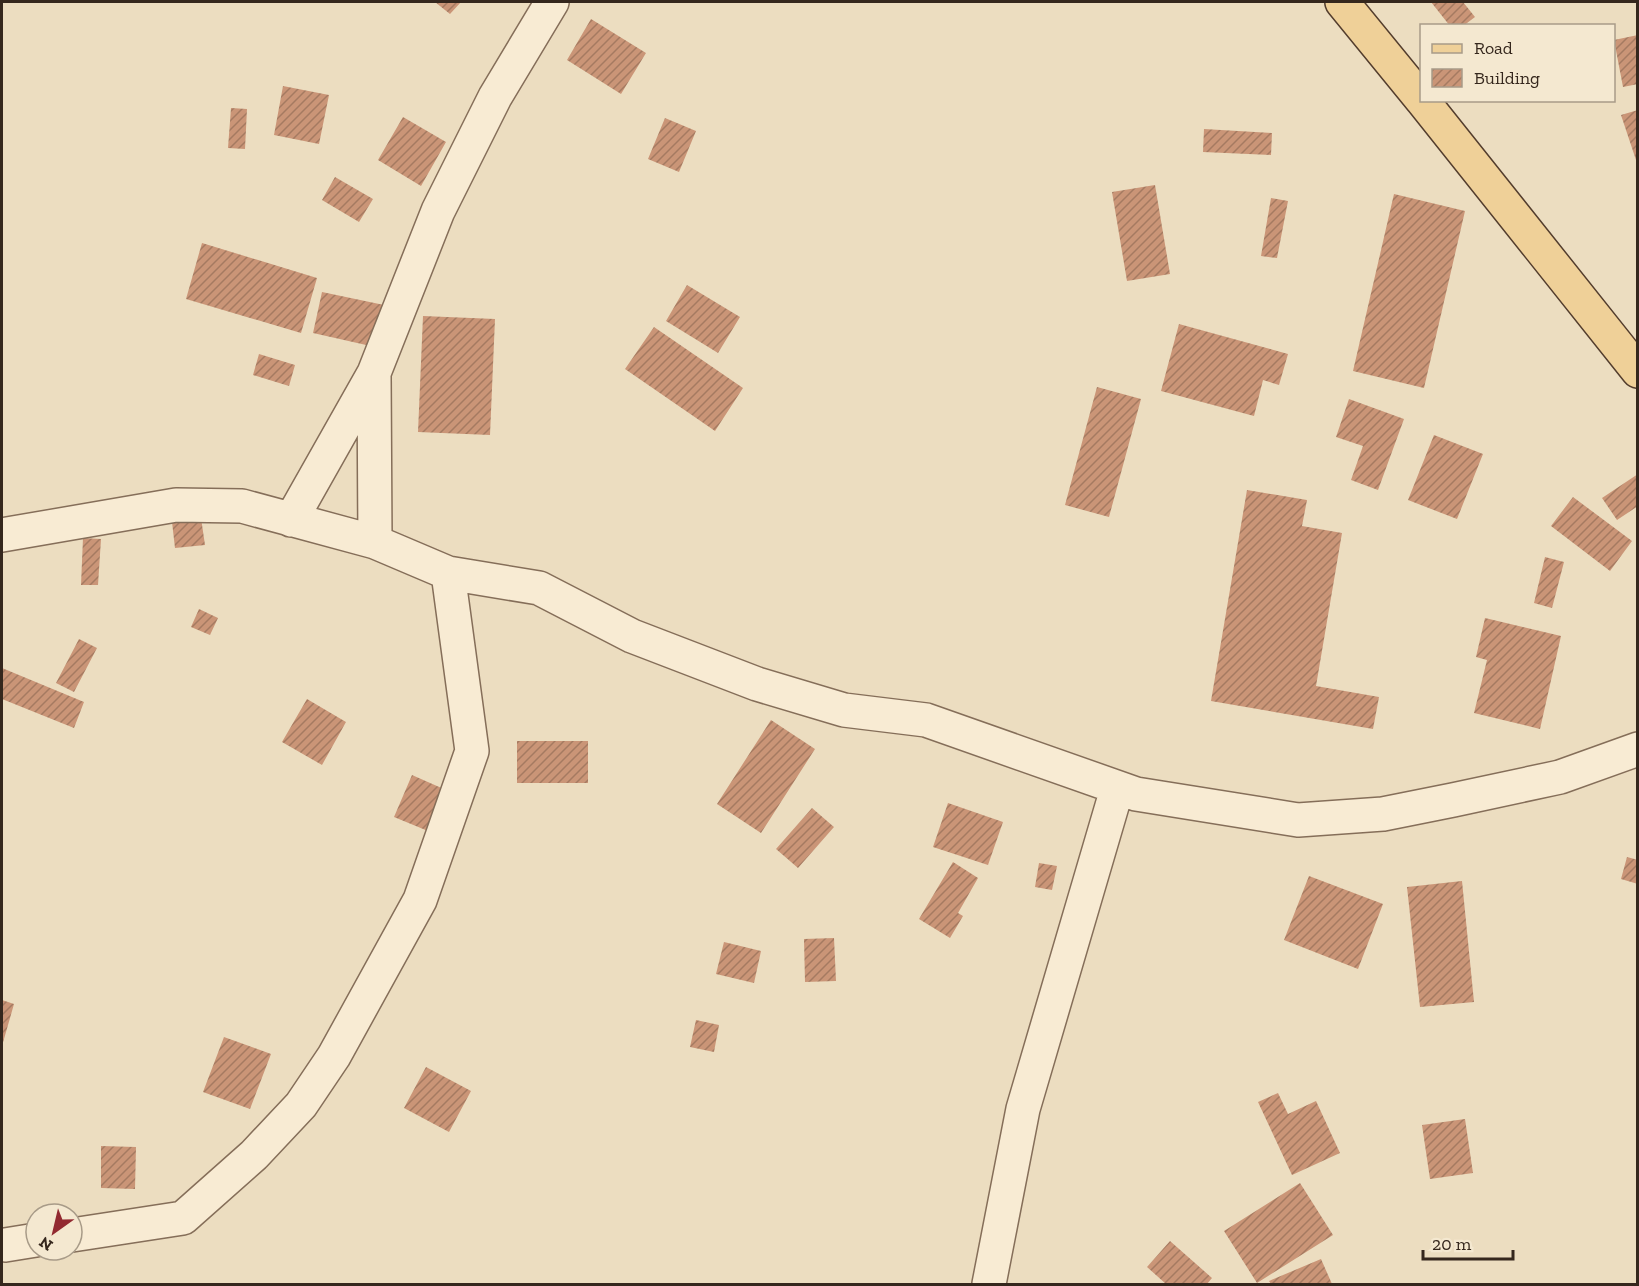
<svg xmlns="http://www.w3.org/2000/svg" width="1639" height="1286" viewBox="0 0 1639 1286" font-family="'Zilla Slab',serif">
<defs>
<pattern id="building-hatch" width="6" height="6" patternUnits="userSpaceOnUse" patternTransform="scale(1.5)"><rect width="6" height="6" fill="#ca9577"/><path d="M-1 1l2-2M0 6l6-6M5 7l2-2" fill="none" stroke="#a57a61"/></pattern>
</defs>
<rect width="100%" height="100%" fill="#ecddc0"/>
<path fill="url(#building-hatch)" d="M 435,2 L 461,2 L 450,14 Z
M 1431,2 L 1463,2 L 1475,17 L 1463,26 L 1450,26 Z
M 591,19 L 646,53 L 621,94 L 567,60 Z
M 1638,35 L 1638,84 L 1623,87 L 1614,40 Z
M 283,86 L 329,95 L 319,144 L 274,135 Z
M 231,108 L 247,109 L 245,149 L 228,148 Z
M 1638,110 L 1638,163 L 1637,163 L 1621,115 Z
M 403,117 L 446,142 L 421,186 L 378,160 Z
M 665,118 L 696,131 L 679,172 L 648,159 Z
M 1204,129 L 1272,133 L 1271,155 L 1203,152 Z
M 335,177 L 373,199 L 359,222 L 322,200 Z
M 1155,185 L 1170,274 L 1127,281 L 1112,192 Z
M 1394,194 L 1465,211 L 1424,388 L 1353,371 Z
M 1271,198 L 1288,201 L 1277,258 L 1261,256 Z
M 202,243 L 317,278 L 301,333 L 186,299 Z
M 687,285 L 740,317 L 718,353 L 666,321 Z
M 322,292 L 384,305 L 375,347 L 313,333 Z
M 423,316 L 495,319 L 490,435 L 418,432 Z
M 1179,324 L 1288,354 L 1279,385 L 1263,380 L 1254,416 L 1161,391 Z
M 654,327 L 743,388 L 715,431 L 625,369 Z
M 259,354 L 295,365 L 289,386 L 253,375 Z
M 1097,387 L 1141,399 L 1109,517 L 1065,505 Z
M 1349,399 L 1404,419 L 1378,490 L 1351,480 L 1363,446 L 1336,437 Z
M 1434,435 L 1483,454 L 1457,519 L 1408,500 Z
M 1638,474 L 1638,506 L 1617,520 L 1602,498 Z
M 1247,490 L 1307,500 L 1302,526 L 1342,533 L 1316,686 L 1379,697 L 1373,729 L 1211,701 Z
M 1573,497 L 1632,541 L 1610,571 L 1551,526 Z
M 201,518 L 205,545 L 175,548 L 172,522 Z
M 83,538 L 101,539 L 98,585 L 81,585 Z
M 1545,557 L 1564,562 L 1552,608 L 1534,603 Z
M 199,609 L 218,618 L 210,635 L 191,627 Z
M 1485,618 L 1561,636 L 1540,729 L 1474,713 L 1487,660 L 1476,657 Z
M 79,639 L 97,648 L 74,692 L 56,683 Z
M 2,668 L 84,702 L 74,728 L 2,699 Z
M 307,699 L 346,722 L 322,765 L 282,742 Z
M 771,720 L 815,749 L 761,833 L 717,804 Z
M 517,741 L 588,741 L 588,783 L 517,783 Z
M 412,775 L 446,790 L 428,831 L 394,817 Z
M 948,803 L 1003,822 L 988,865 L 933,847 Z
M 812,808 L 834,827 L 798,868 L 776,849 Z
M 1627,857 L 1638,860 L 1638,884 L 1621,879 Z
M 953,862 L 978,878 L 958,913 L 963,916 L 950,938 L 919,919 Z
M 1039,863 L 1057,866 L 1052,890 L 1035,887 Z
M 1309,876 L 1383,904 L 1358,969 L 1284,940 Z
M 1462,881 L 1474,1002 L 1420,1007 L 1407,887 Z
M 834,938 L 836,981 L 805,982 L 804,939 Z
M 724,942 L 761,951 L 754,983 L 716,974 Z
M 2,1000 L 14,1004 L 2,1046 Z
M 696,1020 L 719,1025 L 714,1052 L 690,1047 Z
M 224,1037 L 271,1054 L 250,1109 L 203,1092 Z
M 426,1067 L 471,1091 L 449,1132 L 404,1108 Z
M 1278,1093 L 1288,1114 L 1316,1101 L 1340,1153 L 1292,1175 L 1258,1102 Z
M 1465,1119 L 1473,1173 L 1430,1179 L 1422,1125 Z
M 101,1146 L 136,1147 L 135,1189 L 101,1188 Z
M 1300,1183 L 1333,1235 L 1257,1283 L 1224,1231 Z
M 1170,1241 L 1212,1278 L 1207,1284 L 1166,1284 L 1147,1267 Z
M 1321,1259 L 1332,1284 L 1271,1284 L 1269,1281 Z"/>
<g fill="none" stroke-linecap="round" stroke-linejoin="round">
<defs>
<path id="minor" d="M 374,375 L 375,542
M 291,520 L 374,373 L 438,211 L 495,97 L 552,2
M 2,535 L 176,505 L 242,506 L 375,542 L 448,573 L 539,588 L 632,636 L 757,684 L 844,710 L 926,720 L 1136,794 L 1298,820 L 1383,814 L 1453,800 L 1560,777 L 1638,749
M 72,1235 L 183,1218 L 254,1155 L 301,1105 L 334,1056 L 420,900 L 472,751 L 448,573
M 5,1245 L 36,1240
M 989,1284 L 1023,1109 L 1117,789"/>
<path id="major" d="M 1342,2 L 1422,100
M 1422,100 L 1638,371"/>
</defs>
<use href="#minor" stroke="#856e59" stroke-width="36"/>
<use href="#major" stroke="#533d2d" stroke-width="36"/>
<use href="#minor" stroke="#f8ebd3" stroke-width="33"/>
<use href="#major" stroke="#efd098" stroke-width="33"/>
</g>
<rect width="1639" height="1286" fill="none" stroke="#35271d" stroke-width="6"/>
<rect x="1420" y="24" width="195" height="78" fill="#f4e8d0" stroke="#a89b88" stroke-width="1.5"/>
<rect x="1432" y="44" width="30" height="9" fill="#efd098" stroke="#a89b88" stroke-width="1.5"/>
<text x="1474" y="54" font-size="18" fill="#35271d">Road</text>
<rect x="1432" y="69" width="30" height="18" fill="url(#building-hatch)" stroke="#a89b88" stroke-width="1.5"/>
<text x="1474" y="84" font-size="18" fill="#35271d">Building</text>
<g transform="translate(54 1232) rotate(214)"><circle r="28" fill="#f4e8d0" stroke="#a89b88" stroke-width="1.5"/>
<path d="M0-4.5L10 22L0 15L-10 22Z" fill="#922a31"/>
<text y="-9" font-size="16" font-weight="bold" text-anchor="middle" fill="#35271d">N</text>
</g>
<path d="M1423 1250v9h90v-9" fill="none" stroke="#35271d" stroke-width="3"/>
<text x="1432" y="1250" font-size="18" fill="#35271d" stroke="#f4e8d0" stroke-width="4.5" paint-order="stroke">20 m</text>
</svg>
